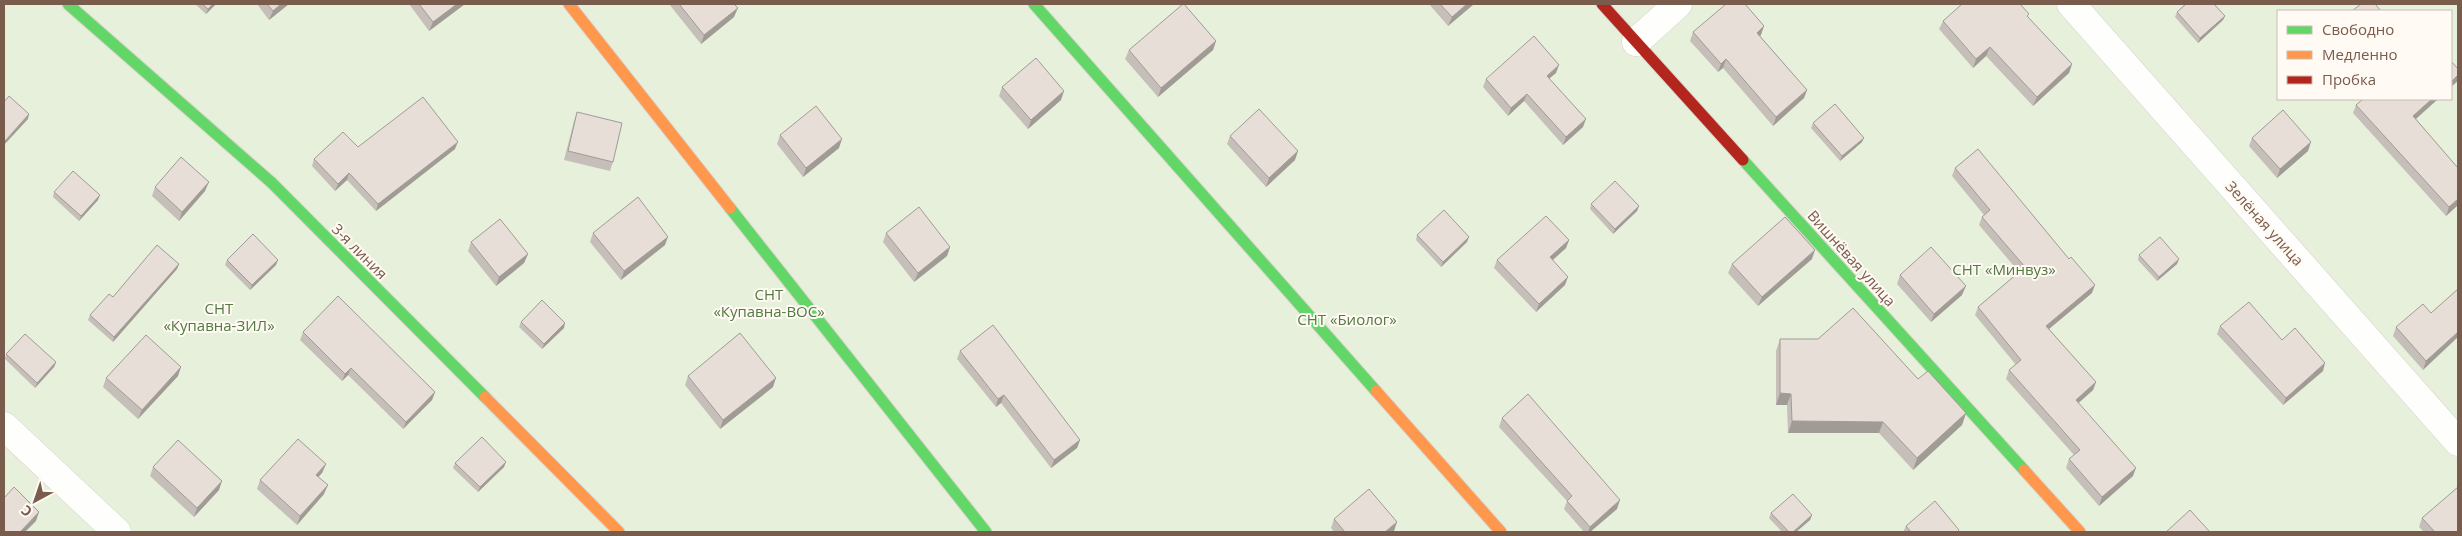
<svg xmlns="http://www.w3.org/2000/svg" width="2462" height="536" viewBox="0 0 2462 536" font-family="'Open Sans',sans-serif">
<rect width="100%" height="100%" fill="#f9f5f0"/>
<path fill="#e7f0db" fill-rule="evenodd" d="M 4,4 L 2458,4 L 2458,532 L 4,532 ZM 2278,11 L 2451,11 L 2451,99 L 2278,99 Z"/>
<g fill="none" stroke-linecap="round" stroke-linejoin="round">
<defs>
<path id="street" d="M 2071,4 L 2458,442
M 1636,42 L 1678,4
M 4,426 L 117,532"/>
<path id="fast" d="M 68,4 L 272,183 L 485,397
M 1034,4 L 1376,391
M 1743,160 L 2024,470
M 730,208 L 986,532"/>
<path id="slow" d="M 569,4 L 730,208
M 1376,391 L 1501,532
M 485,397 L 619,532
M 2024,470 L 2080,532"/>
<path id="jam" d="M 1602,4 L 1743,160"/>
</defs>
<use href="#street" stroke="#d7d1cb" stroke-width="29"/>
<use href="#fast" stroke="#d9d2cb" stroke-width="13"/>
<use href="#slow" stroke="#d9d2cb" stroke-width="13"/>
<use href="#jam" stroke="#d9d2cb" stroke-width="13"/>
<use href="#street" stroke="#fefefd" stroke-width="28"/>
<use href="#fast" stroke="#63d668" stroke-width="11"/>
<use href="#slow" stroke="#ff974d" stroke-width="11"/>
<use href="#jam" stroke="#b3261e" stroke-width="11"/>
</g>
<path fill="#c6bfb9" d="M 195,4 L 216,4 L 206,14 Z
M 257,4 L 289,4 L 269,20 Z
M 409,4 L 465,4 L 429,31 Z
M 669,4 L 734,4 L 734,17 L 701,44 Z
M 1429,4 L 1474,4 L 1448,26 Z
M 2177,12 L 2225,16 L 2223,20 L 2198,43 L 2175,17 Z
M 2028,17 L 2072,64 L 2069,73 L 2033,106 L 1986,56 L 1973,68 L 1939,29 L 1943,21 Z
M 1693,32 L 1761,35 L 1760,36 L 1807,90 L 1804,98 L 1773,126 L 1723,68 L 1718,72 L 1690,41 Z
M 1216,41 L 1213,50 L 1158,97 L 1125,59 L 1129,50 Z
M 1556,73 L 1549,78 L 1583,127 L 1563,145 L 1524,101 L 1508,116 L 1483,87 L 1486,79 Z
M 1002,87 L 1061,100 L 1028,129 L 999,96 Z
M 2363,99 L 2438,99 L 2416,119 L 2458,168 L 2458,205 L 2446,216 L 2353,113 L 2356,105 Z
M 577,112 L 613,162 L 610,171 L 564,160 L 574,121 Z
M 1813,123 L 1862,142 L 1840,161 L 1811,128 Z
M 780,135 L 839,148 L 803,177 L 777,144 Z
M 1230,136 L 1295,160 L 1266,187 L 1227,144 Z
M 2252,138 L 2308,151 L 2277,178 L 2249,146 Z
M 358,147 L 455,149 L 376,211 L 347,180 L 335,191 L 312,166 L 314,159 Z
M 1955,168 L 2092,293 L 2049,329 L 2096,382 L 2093,390 L 2078,403 L 2133,476 L 2099,506 L 2066,468 L 2069,459 L 2074,455 L 2006,379 L 2009,370 L 2016,365 L 1975,315 L 1978,307 L 2019,272 L 1979,225 L 1982,217 L 1984,215 L 1952,176 Z
M 155,187 L 205,191 L 179,221 L 152,196 Z
M 54,192 L 98,200 L 79,221 L 53,197 Z
M 1591,204 L 1639,206 L 1637,211 L 1613,234 L 1590,209 Z
M 593,233 L 665,245 L 621,280 L 590,242 Z
M 886,233 L 950,247 L 947,256 L 914,282 L 883,242 Z
M 1417,235 L 1467,242 L 1441,267 L 1416,240 Z
M 1569,240 L 1566,248 L 1553,260 L 1565,285 L 1536,312 L 1494,268 L 1497,260 Z
M 471,242 L 528,254 L 524,263 L 496,286 L 468,251 Z
M 2139,255 L 2177,264 L 2157,281 L 2138,260 Z
M 1812,259 L 1758,306 L 1728,273 L 1732,264 Z
M 227,260 L 276,265 L 250,290 L 225,265 Z
M 179,264 L 177,269 L 113,342 L 88,320 L 90,315 L 113,297 Z
M 1900,275 L 1962,295 L 1931,322 L 1897,284 Z
M 2458,289 L 2423,370 L 2393,336 L 2396,327 L 2431,313 Z
M 521,322 L 564,328 L 542,349 L 519,327 Z
M 2220,326 L 2282,340 L 2323,371 L 2283,405 L 2217,334 Z
M 303,332 L 435,392 L 432,400 L 403,429 L 348,375 L 342,381 L 300,340 Z
M 1780,339 L 1918,379 L 1966,413 L 1962,425 L 1913,470 L 1879,433 L 1788,433 L 1787,405 L 1776,405 L 1776,351 Z
M 960,351 L 1080,440 L 1077,448 L 1051,468 L 1001,403 L 996,407 L 957,359 Z
M 6,354 L 56,362 L 54,367 L 35,388 L 5,359 Z
M 178,376 L 138,419 L 103,387 L 106,378 Z
M 688,376 L 773,387 L 720,429 L 685,385 Z
M 1502,418 L 1617,509 L 1590,532 L 1584,532 L 1564,509 L 1567,501 L 1499,427 Z
M 455,463 L 504,467 L 478,492 L 453,468 Z
M 326,464 L 322,473 L 318,477 L 324,494 L 297,525 L 257,489 L 260,480 Z
M 153,467 L 219,490 L 194,517 L 150,476 Z
M 1771,513 L 1812,515 L 1810,520 L 1796,532 L 1782,532 L 1769,518 Z
M 2422,518 L 2458,532 L 2424,532 L 2419,527 Z
M 1334,519 L 1394,531 L 1392,532 L 1334,532 L 1331,528 Z
M 1906,526 L 1959,532 L 1903,532 Z"/>
<path fill="#a19b96" d="M 213,4 L 216,4 L 206,14 L 208,9 Z
M 281,4 L 289,4 L 269,20 L 273,11 Z
M 457,4 L 465,4 L 429,31 L 433,22 Z
M 1467,4 L 1474,4 L 1448,26 L 1452,17 Z
M 738,8 L 734,17 L 701,44 L 704,35 Z
M 2225,16 L 2223,20 L 2198,43 L 2200,38 Z
M 1764,26 L 1761,35 L 1754,42 L 1757,33 Z
M 1216,41 L 1213,50 L 1158,97 L 1161,88 Z
M 1990,47 L 1986,56 L 1973,68 L 1976,59 Z
M 1726,59 L 1723,68 L 1718,72 L 1721,64 Z
M 2072,64 L 2069,73 L 2033,106 L 2037,97 Z
M 1559,65 L 1556,73 L 1544,83 L 1547,76 Z
M 2458,75 L 2458,81 L 2451,87 L 2451,82 Z
M 1807,90 L 1804,98 L 1773,126 L 1776,117 Z
M 1064,91 L 1061,100 L 1028,129 L 1031,120 Z
M 1527,94 L 1524,101 L 1508,116 L 1511,108 Z
M 2432,99 L 2438,99 L 2410,124 L 2413,116 Z
M 29,114 L 28,119 L 4,145 L 5,141 Z
M 1586,119 L 1583,127 L 1563,145 L 1566,137 Z
M 1864,138 L 1862,142 L 1840,161 L 1842,156 Z
M 842,139 L 839,148 L 803,177 L 806,168 Z
M 458,142 L 455,149 L 376,211 L 378,204 Z
M 2311,142 L 2308,151 L 2277,178 L 2280,169 Z
M 1298,151 L 1295,160 L 1266,187 L 1269,178 Z
M 349,173 L 347,180 L 335,191 L 338,184 Z
M 209,182 L 205,191 L 179,221 L 182,212 Z
M 100,195 L 98,200 L 79,221 L 81,216 Z
M 2458,199 L 2458,205 L 2446,216 L 2449,207 Z
M 1639,206 L 1637,211 L 1613,234 L 1615,229 Z
M 668,237 L 665,245 L 621,280 L 624,271 Z
M 1469,237 L 1467,242 L 1441,267 L 1443,262 Z
M 1569,240 L 1566,248 L 1547,265 L 1550,257 Z
M 950,247 L 947,256 L 914,282 L 918,273 Z
M 1815,250 L 1812,259 L 1758,306 L 1762,297 Z
M 528,254 L 524,263 L 496,286 L 499,277 Z
M 2179,259 L 2177,264 L 2157,281 L 2159,277 Z
M 278,260 L 276,265 L 250,290 L 252,285 Z
M 179,264 L 177,269 L 113,342 L 114,337 Z
M 1568,277 L 1565,285 L 1536,312 L 1539,304 Z
M 2095,285 L 2092,293 L 2043,334 L 2046,326 Z
M 1966,286 L 1962,295 L 1931,322 L 1934,314 Z
M 565,323 L 564,328 L 542,349 L 544,344 Z
M 2458,332 L 2458,337 L 2423,370 L 2426,361 Z
M 56,362 L 54,367 L 35,388 L 37,383 Z
M 2325,363 L 2323,371 L 2283,405 L 2286,398 Z
M 181,367 L 178,376 L 138,419 L 142,410 Z
M 351,368 L 348,375 L 342,381 L 345,374 Z
M 776,378 L 773,387 L 720,429 L 723,420 Z
M 2096,382 L 2093,390 L 2073,408 L 2076,400 Z
M 435,392 L 432,400 L 403,429 L 406,422 Z
M 1780,393 L 1791,394 L 1787,405 L 1776,405 Z
M 1004,395 L 1001,403 L 996,407 L 998,399 Z
M 1966,413 L 1962,425 L 1913,470 L 1917,458 Z
M 1792,421 L 1883,422 L 1879,433 L 1788,433 Z
M 1080,440 L 1077,448 L 1051,468 L 1054,460 Z
M 506,462 L 504,467 L 478,492 L 480,487 Z
M 326,464 L 322,473 L 312,484 L 316,475 Z
M 2136,468 L 2133,476 L 2099,506 L 2102,497 Z
M 222,481 L 219,490 L 194,517 L 197,508 Z
M 328,485 L 324,494 L 297,525 L 300,516 Z
M 1620,500 L 1617,509 L 1590,532 L 1588,532 L 1590,527 Z
M 39,512 L 36,521 L 25,532 L 20,532 Z
M 1812,515 L 1810,520 L 1796,532 L 1793,532 Z
M 1397,522 L 1394,531 L 1392,532 L 1385,532 Z"/>
<path fill="#e6ded7" stroke="#a19b96" d="M 202,4 L 213,4 L 208,9 Z
M 267,4 L 281,4 L 273,11 Z
M 419,4 L 457,4 L 433,22 Z
M 679,4 L 734,4 L 738,8 L 704,35 Z
M 1183,4 L 1184,4 L 1216,41 L 1161,88 L 1129,50 Z
M 1440,4 L 1467,4 L 1452,17 Z
M 1726,4 L 1745,4 L 1764,26 L 1757,33 L 1807,90 L 1776,117 L 1726,59 L 1721,64 L 1693,32 Z
M 1962,4 L 2020,4 L 2029,14 L 2027,16 L 2072,64 L 2037,97 L 1990,47 L 1976,59 L 1943,21 Z
M 2186,4 L 2214,4 L 2225,16 L 2200,38 L 2177,12 Z
M 2361,4 L 2375,4 L 2381,11 L 2352,11 Z
M 1534,36 L 1559,65 L 1547,76 L 1586,119 L 1566,137 L 1527,94 L 1511,108 L 1486,79 Z
M 1036,58 L 1064,91 L 1031,120 L 1002,87 Z
M 2451,61 L 2458,69 L 2458,75 L 2451,82 Z
M 9,96 L 29,114 L 5,141 L 4,140 L 4,102 Z
M 423,97 L 458,142 L 378,204 L 349,173 L 338,184 L 314,159 L 343,132 L 358,147 Z
M 2363,99 L 2432,99 L 2413,116 L 2458,168 L 2458,199 L 2449,207 L 2356,105 Z
M 1835,104 L 1864,138 L 1842,156 L 1813,123 Z
M 816,106 L 842,139 L 806,168 L 780,135 Z
M 1259,109 L 1298,151 L 1269,178 L 1230,136 Z
M 2283,110 L 2311,142 L 2280,169 L 2252,138 Z
M 577,112 L 622,123 L 613,162 L 568,151 Z
M 1978,149 L 2069,259 L 2071,257 L 2095,285 L 2046,326 L 2096,382 L 2076,400 L 2136,468 L 2102,497 L 2069,459 L 2080,450 L 2009,370 L 2021,360 L 1978,307 L 2025,267 L 1982,217 L 1990,210 L 1955,168 Z
M 181,157 L 209,182 L 182,212 L 155,187 Z
M 73,171 L 100,195 L 81,216 L 54,192 Z
M 1615,181 L 1639,206 L 1615,229 L 1591,204 Z
M 638,197 L 668,237 L 624,271 L 593,233 Z
M 919,207 L 950,247 L 918,273 L 886,233 Z
M 1444,210 L 1469,237 L 1443,262 L 1417,235 Z
M 1546,216 L 1569,240 L 1550,257 L 1568,277 L 1539,304 L 1497,260 Z
M 1785,217 L 1815,250 L 1762,297 L 1732,264 Z
M 500,219 L 528,254 L 499,277 L 471,242 Z
M 253,234 L 278,260 L 252,285 L 227,260 Z
M 2160,237 L 2179,259 L 2159,277 L 2139,255 Z
M 157,245 L 179,264 L 114,337 L 90,315 L 109,294 L 113,297 Z
M 1931,247 L 1966,286 L 1934,314 L 1900,275 Z
M 2458,289 L 2458,332 L 2426,361 L 2396,327 L 2423,304 L 2431,313 Z
M 338,296 L 435,392 L 406,422 L 351,368 L 345,374 L 303,332 Z
M 542,300 L 565,323 L 544,344 L 521,322 Z
M 2249,302 L 2282,340 L 2295,328 L 2325,363 L 2286,398 L 2220,326 Z
M 1853,308 L 1918,379 L 1928,371 L 1966,413 L 1917,458 L 1883,422 L 1792,421 L 1791,394 L 1780,393 L 1780,339 L 1818,339 Z
M 993,325 L 1080,440 L 1054,460 L 1004,395 L 998,399 L 960,351 Z
M 740,333 L 776,378 L 723,420 L 688,376 Z
M 25,334 L 56,362 L 37,383 L 6,354 Z
M 146,335 L 181,367 L 142,410 L 106,378 Z
M 1528,394 L 1620,500 L 1590,527 L 1567,501 L 1572,496 L 1502,418 Z
M 482,437 L 506,462 L 480,487 L 455,463 Z
M 298,439 L 326,464 L 316,475 L 328,485 L 300,516 L 260,480 Z
M 178,440 L 222,481 L 197,508 L 153,467 Z
M 14,487 L 39,512 L 20,532 L 4,532 L 4,498 Z
M 2458,487 L 2458,532 L 2435,532 L 2422,518 Z
M 1369,489 L 1397,522 L 1385,532 L 1345,532 L 1334,519 Z
M 1793,494 L 1812,515 L 1793,532 L 1789,532 L 1771,513 Z
M 1935,501 L 1959,530 L 1957,532 L 1911,532 L 1906,526 Z
M 2190,510 L 2210,532 L 2166,532 Z"/>
<g text-anchor="middle" dominant-baseline="central" stroke-width="4" stroke-linejoin="round" paint-order="stroke">
<g font-size="15" fill="#7a5c4d" stroke="#fffaf3">
<text transform="translate(2265 223) rotate(48)">Зелёная улица</text>
<text transform="translate(360 251) rotate(45)">3-я линия</text>
<text transform="translate(1852 258) rotate(48)">Вишнёвая улица</text>
</g>
<g font-size="15" fill="#537a41" stroke="#fffaf3">
<text x="2004" y="269">СНТ «Минвуз»</text>
<text x="769" y="294">СНТ<tspan x="769" dy="17">«Купавна-ВОС»</tspan></text>
<text x="219" y="308">СНТ<tspan x="219" dy="17">«Купавна-ЗИЛ»</tspan></text>
<text x="1347" y="319">СНТ «Биолог»</text>
</g>
</g>
<rect width="2462" height="536" fill="none" stroke="#7a5c4d" stroke-width="10"/>
<rect x="2277" y="10" width="175" height="90" fill="#fffaf3" stroke="#cabbb1"/>
<rect x="2287" y="26" width="25" height="8" fill="#63d668" stroke="#cabbb1"/>
<text x="2322" y="35" font-size="15" fill="#7a5c4d">Свободно</text>
<rect x="2287" y="51" width="25" height="8" fill="#ff974d" stroke="#cabbb1"/>
<text x="2322" y="60" font-size="15" fill="#7a5c4d">Медленно</text>
<rect x="2287" y="76" width="25" height="8" fill="#b3261e" stroke="#cabbb1"/>
<text x="2322" y="85" font-size="15" fill="#7a5c4d">Пробка</text>
<g transform="translate(35 501) rotate(220)" stroke="#fffaf3" stroke-width="4" paint-order="stroke">
<path d="M0-4L9 19L0 12L-9 19Z" fill="#7a5c4d"/>
<text y="-8" font-size="14" font-weight="bold" text-anchor="middle" fill="#7a5c4d">С</text>
</g>
</svg>
